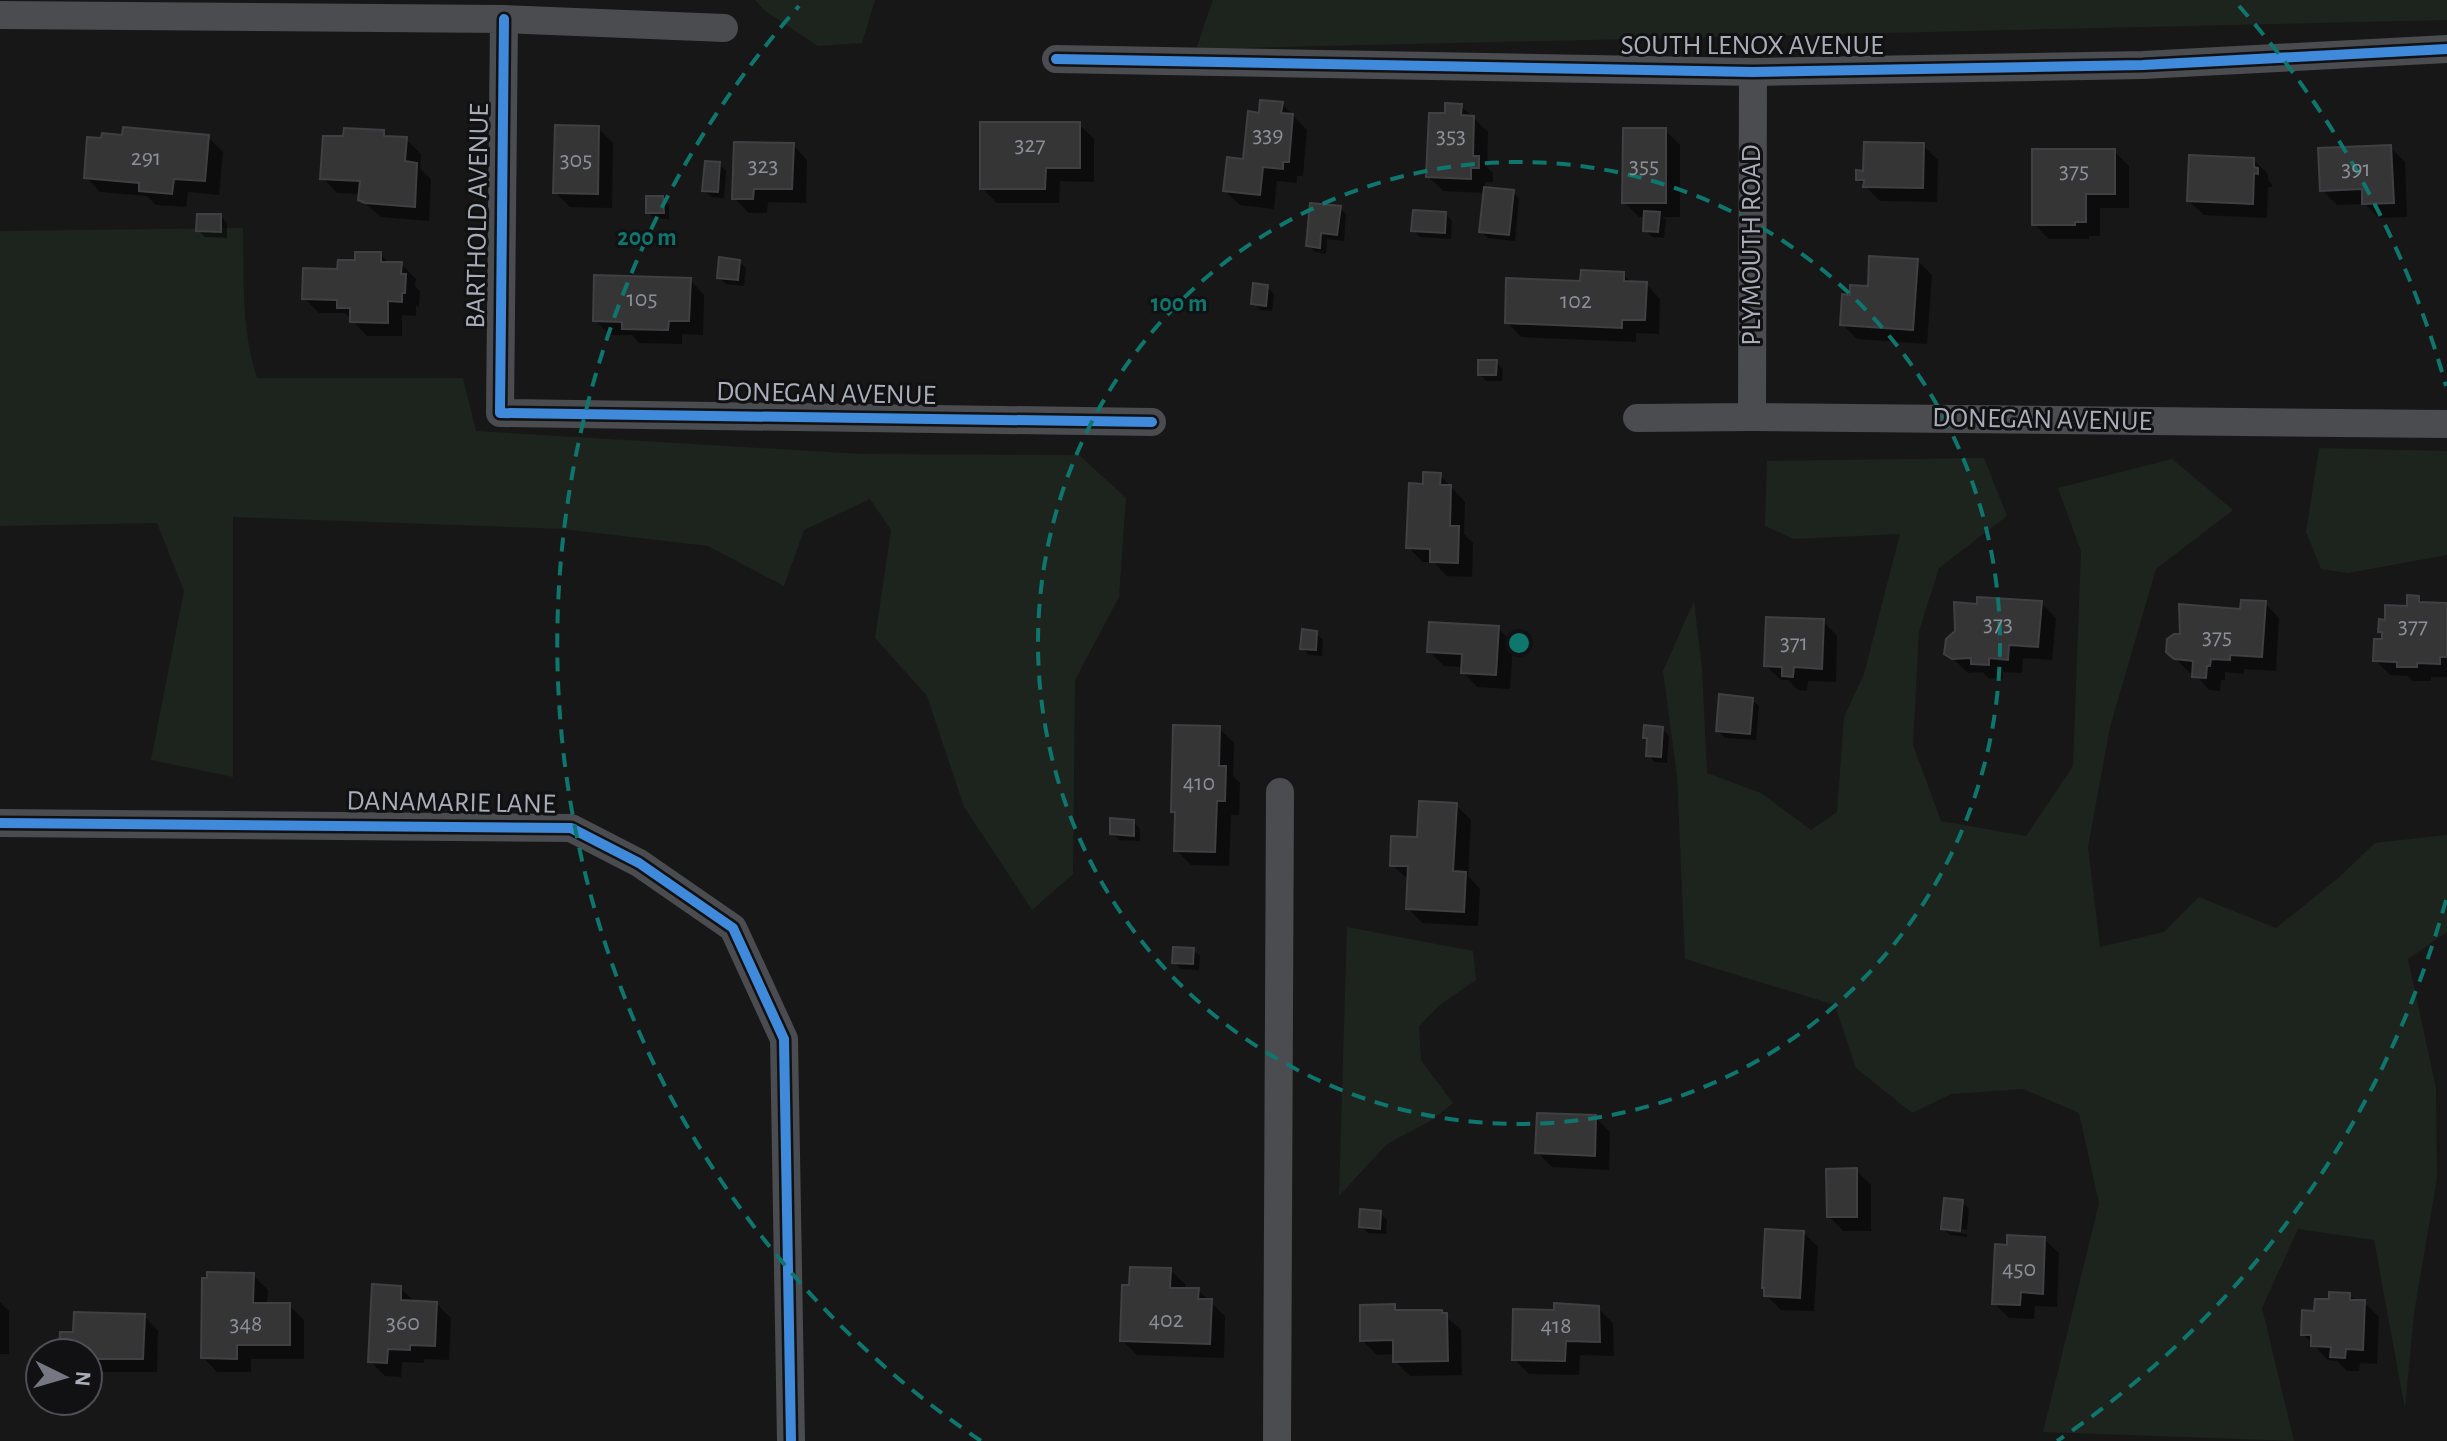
<svg xmlns="http://www.w3.org/2000/svg" width="2447" height="1441" viewBox="0 0 2447 1441" font-family="'Alegreya Sans',sans-serif">
<rect width="100%" height="100%" fill="#171717"/>
<path fill="#1d241e" d="M 755,0 L 875,0 L 862,43 L 818,46 L 764,10 Z
M 1213,0 L 2447,0 L 2447,20 L 1196,49 Z
M 243,228 C 244,278 241,330 257,378 L 463,378 L 476,431 L 862,454 L 1079,455 L 1126,498 L 1119,597 L 1075,680 L 1073,874 L 1032,910 L 964,807 L 927,696 L 875,638 L 891,530 L 870,499 L 804,530 L 784,586 L 708,546 L 563,529 L 233,517 L 233,777 L 151,760 L 184,591 L 157,523 L 0,526 L 0,231 Z
M 2319,448 L 2447,451 L 2447,555 L 2348,573 L 2321,569 L 2306,532 Z
M 1984,458 L 2007,516 L 1939,568 L 1919,631 L 1913,745 L 1941,821 L 2026,836 L 2073,766 L 2081,551 L 2058,488 L 2172,459 L 2233,510 L 2156,569 L 2110,727 L 2088,847 L 2100,947 L 2164,932 L 2199,897 L 2276,928 L 2337,879 L 2375,843 L 2447,835 L 2447,932 L 2408,959 L 2436,1088 L 2437,1178 L 2414,1313 L 2405,1409 L 2374,1240 L 2298,1229 L 2262,1308 L 2294,1441 L 2043,1432 L 2099,1203 L 2079,1113 L 2023,1089 L 1951,1094 L 1912,1113 L 1856,1068 L 1835,1005 L 1685,959 L 1677,776 L 1663,671 L 1694,601 L 1702,669 L 1707,773 L 1761,793 L 1811,830 L 1837,812 L 1844,717 L 1864,674 L 1900,534 L 1794,539 L 1765,526 L 1767,461 Z
M 1347,927 L 1473,951 L 1476,980 L 1441,1004 L 1419,1026 L 1421,1060 L 1453,1103 L 1432,1120 L 1387,1144 L 1339,1196 Z"/>
<path fill="#0007" d="M 1282,104 L 1307,130 L 1303,176 L 1297,176 L 1297,183 L 1277,181 L 1274,209 L 1240,205 L 1225,191 L 1245,161 L 1260,115 Z
M 1461,106 L 1488,132 L 1487,167 L 1493,173 L 1493,182 L 1485,182 L 1485,189 L 1513,192 L 1519,199 L 1515,241 L 1488,238 L 1481,232 L 1485,193 L 1443,191 L 1428,176 L 1447,115 Z
M 1079,124 L 1094,139 L 1094,182 L 1060,181 L 1059,203 L 997,203 L 982,188 Z
M 598,128 L 613,143 L 612,208 L 570,207 L 555,192 Z
M 1665,130 L 1680,145 L 1680,217 L 1662,217 L 1666,220 L 1664,238 L 1652,237 L 1645,230 L 1646,217 L 1639,217 L 1624,202 Z
M 383,132 L 389,138 L 406,139 L 421,154 L 420,168 L 431,179 L 429,221 L 381,217 L 360,199 L 361,194 L 337,193 L 323,178 L 345,138 Z
M 208,137 L 223,152 L 219,195 L 188,192 L 186,207 L 156,205 L 147,196 L 100,192 L 86,177 Z
M 793,145 L 807,160 L 806,203 L 768,202 L 767,213 L 749,213 L 734,198 Z
M 1923,145 L 1938,160 L 1937,202 L 1880,201 L 1858,179 L 1865,173 Z
M 2390,147 L 2405,162 L 2407,217 L 2379,218 L 2365,204 L 2337,205 L 2322,190 Z
M 2114,151 L 2129,166 L 2129,208 L 2100,208 L 2100,236 L 2089,236 L 2089,239 L 2049,239 L 2034,224 Z
M 2254,160 L 2268,174 L 2268,180 L 2272,184 L 2272,187 L 2268,187 L 2267,218 L 2204,215 L 2189,201 Z
M 719,164 L 726,171 L 724,198 L 711,197 L 704,190 Z
M 662,198 L 669,205 L 669,219 L 655,219 L 648,212 Z
M 1340,208 L 1346,214 L 1344,241 L 1327,239 L 1326,254 L 1315,252 L 1308,245 Z
M 1445,214 L 1452,221 L 1451,239 L 1420,237 L 1413,230 Z
M 221,216 L 227,223 L 227,238 L 205,237 L 198,230 Z
M 380,254 L 390,264 L 401,264 L 416,279 L 415,286 L 420,291 L 419,307 L 416,306 L 416,316 L 402,315 L 402,336 L 367,336 L 345,313 L 319,313 L 304,298 L 339,271 Z
M 1917,260 L 1932,275 L 1927,344 L 1857,339 L 1842,324 L 1852,297 Z
M 739,261 L 746,268 L 744,286 L 726,284 L 719,277 Z
M 1623,274 L 1632,283 L 1646,284 L 1660,299 L 1659,334 L 1636,333 L 1636,342 L 1521,337 L 1507,322 L 1582,283 Z
M 690,280 L 704,295 L 703,335 L 682,334 L 682,344 L 639,343 L 632,335 L 610,335 L 595,320 Z
M 1267,287 L 1274,294 L 1272,311 L 1260,310 L 1253,303 Z
M 1496,362 L 1503,369 L 1502,381 L 1486,381 L 1480,374 Z
M 1440,475 L 1465,502 L 1464,534 L 1473,543 L 1472,577 L 1447,576 L 1433,562 L 1423,562 L 1408,547 L 1425,486 Z
M 2418,598 L 2425,604 L 2447,605 L 2447,677 L 2431,677 L 2431,681 L 2413,681 L 2408,676 L 2390,675 L 2375,660 L 2384,641 L 2384,635 L 2380,631 L 2387,622 L 2409,608 Z
M 2041,603 L 2056,618 L 2052,660 L 2023,658 L 2022,673 L 2003,672 L 2003,679 L 1988,678 L 1983,672 L 1968,673 L 1947,653 L 1957,632 Z
M 2265,603 L 2279,618 L 2276,671 L 2244,669 L 2244,674 L 2225,672 L 2225,680 L 2221,680 L 2220,691 L 2209,690 L 2195,674 L 2190,673 L 2168,651 L 2182,636 Z
M 1823,621 L 1837,636 L 1836,682 L 1808,681 L 1807,691 L 1798,690 L 1788,680 L 1781,680 L 1766,666 Z
M 1498,628 L 1513,643 L 1510,689 L 1477,687 L 1463,672 L 1463,667 L 1444,666 L 1429,651 Z
M 1316,633 L 1323,640 L 1322,656 L 1309,655 L 1302,648 Z
M 1752,700 L 1759,706 L 1756,740 L 1725,738 L 1718,731 Z
M 1219,728 L 1234,743 L 1233,776 L 1240,783 L 1239,815 L 1231,815 L 1229,866 L 1191,865 L 1176,850 L 1177,815 L 1173,811 Z
M 1663,729 L 1669,736 L 1667,763 L 1655,762 L 1648,755 L 1649,741 L 1645,737 Z
M 1456,805 L 1471,820 L 1468,876 L 1480,889 L 1478,926 L 1422,923 L 1408,908 L 1409,880 L 1392,865 Z
M 1133,822 L 1140,829 L 1140,841 L 1119,840 L 1112,833 Z
M 1193,950 L 1200,956 L 1199,970 L 1181,969 L 1174,962 Z
M 1595,1117 L 1610,1132 L 1609,1170 L 1552,1167 L 1537,1152 Z
M 1856,1170 L 1871,1185 L 1871,1231 L 1843,1231 L 1829,1216 Z
M 1962,1202 L 1969,1209 L 1967,1230 L 1948,1227 L 1948,1232 L 1967,1234 L 1967,1237 L 1950,1235 L 1943,1228 Z
M 1380,1213 L 1387,1220 L 1386,1234 L 1368,1233 L 1361,1226 Z
M 1804,1233 L 1818,1247 L 1814,1311 L 1781,1310 L 1766,1295 Z
M 2044,1239 L 2059,1253 L 2057,1307 L 2035,1306 L 2034,1319 L 2009,1318 L 1994,1303 L 2009,1247 Z
M 1170,1270 L 1185,1284 L 1185,1290 L 1198,1290 L 1225,1316 L 1224,1358 L 1137,1355 L 1122,1340 Z
M 253,1275 L 268,1290 L 267,1305 L 289,1305 L 304,1320 L 304,1359 L 251,1359 L 251,1372 L 217,1372 L 203,1357 Z
M 400,1288 L 415,1302 L 436,1303 L 451,1318 L 449,1360 L 424,1359 L 424,1363 L 402,1362 L 401,1377 L 385,1376 L 370,1361 Z
M 2350,1295 L 2357,1302 L 2364,1302 L 2379,1317 L 2377,1364 L 2360,1363 L 2359,1371 L 2347,1371 L 2337,1361 L 2328,1360 L 2303,1334 L 2316,1313 L 2331,1302 Z
M 0,1302 L 9,1311 L 9,1354 L 0,1354 Z
M 1394,1306 L 1400,1312 L 1441,1312 L 1461,1330 L 1462,1375 L 1410,1376 L 1395,1361 L 1395,1354 L 1377,1355 L 1362,1340 Z
M 1598,1308 L 1613,1323 L 1614,1356 L 1580,1355 L 1579,1375 L 1529,1374 L 1514,1359 L 1556,1312 Z
M 144,1316 L 158,1330 L 157,1372 L 88,1372 L 88,1353 L 61,1353 L 75,1334 Z"/>
<path fill="#353536" stroke="#3f4043" stroke-width="2" d="M 1260,100 L 1283,102 L 1281,113 L 1293,114 L 1289,162 L 1283,162 L 1283,169 L 1263,167 L 1260,195 L 1223,191 L 1227,157 L 1243,159 L 1248,111 L 1259,113 Z
M 1445,103 L 1462,104 L 1461,115 L 1474,116 L 1473,156 L 1479,156 L 1479,168 L 1471,168 L 1471,179 L 1426,177 L 1429,113 L 1445,113 Z
M 980,122 L 1080,122 L 1080,168 L 1046,168 L 1045,189 L 980,189 Z
M 555,125 L 599,126 L 598,194 L 553,193 Z
M 123,127 L 209,135 L 205,181 L 174,179 L 172,194 L 139,191 L 139,183 L 84,178 L 87,137 L 101,138 L 102,133 L 122,135 Z
M 344,128 L 384,130 L 384,136 L 407,137 L 405,161 L 417,163 L 415,207 L 365,203 L 358,200 L 360,181 L 320,179 L 323,136 L 343,136 Z
M 1623,128 L 1666,128 L 1666,203 L 1622,203 Z
M 734,142 L 794,143 L 792,189 L 754,189 L 753,199 L 732,199 Z
M 1864,142 L 1924,143 L 1923,188 L 1863,187 L 1864,180 L 1856,180 L 1856,170 L 1863,171 Z
M 2391,145 L 2394,203 L 2362,204 L 2362,189 L 2320,191 L 2318,148 Z
M 2032,149 L 2115,149 L 2115,194 L 2086,194 L 2086,222 L 2075,222 L 2075,225 L 2032,225 Z
M 2189,155 L 2254,158 L 2254,167 L 2258,168 L 2258,174 L 2254,173 L 2253,204 L 2187,201 Z
M 705,161 L 720,162 L 718,192 L 702,191 Z
M 1484,187 L 1514,190 L 1509,235 L 1479,232 Z
M 646,196 L 663,196 L 664,213 L 646,213 Z
M 1310,203 L 1341,206 L 1337,235 L 1321,233 L 1320,248 L 1306,246 Z
M 1413,210 L 1446,212 L 1445,233 L 1411,231 Z
M 1644,211 L 1660,212 L 1658,232 L 1643,231 Z
M 197,214 L 221,214 L 221,232 L 196,231 Z
M 355,252 L 381,252 L 381,262 L 402,262 L 401,274 L 406,274 L 405,293 L 402,293 L 402,302 L 388,301 L 388,323 L 350,322 L 350,308 L 337,308 L 337,300 L 302,299 L 303,268 L 337,269 L 338,260 L 355,260 Z
M 1869,256 L 1918,259 L 1913,330 L 1840,325 L 1842,294 L 1850,295 L 1850,285 L 1868,286 Z
M 719,257 L 740,260 L 738,280 L 717,278 Z
M 1581,270 L 1624,272 L 1624,281 L 1647,282 L 1645,320 L 1622,320 L 1622,328 L 1505,323 L 1506,278 L 1580,281 Z
M 594,275 L 691,278 L 689,321 L 669,321 L 668,330 L 622,329 L 622,322 L 593,321 Z
M 1253,283 L 1268,285 L 1266,306 L 1251,304 Z
M 1478,360 L 1497,360 L 1496,375 L 1478,375 Z
M 1423,472 L 1441,473 L 1440,485 L 1451,485 L 1450,526 L 1459,526 L 1458,563 L 1430,562 L 1430,549 L 1406,548 L 1409,483 L 1423,484 Z
M 2407,595 L 2419,596 L 2419,602 L 2447,603 L 2447,657 L 2440,657 L 2440,664 L 2417,663 L 2417,667 L 2397,667 L 2397,662 L 2373,661 L 2374,639 L 2382,639 L 2382,632 L 2378,632 L 2379,619 L 2385,620 L 2385,605 L 2407,606 Z
M 1977,597 L 2042,601 L 2038,647 L 2009,645 L 2008,660 L 1989,658 L 1989,665 L 1971,664 L 1971,658 L 1952,659 L 1944,654 L 1946,639 L 1955,631 L 1954,602 L 1977,604 Z
M 2241,600 L 2266,601 L 2262,657 L 2230,655 L 2230,660 L 2211,659 L 2210,666 L 2207,666 L 2206,678 L 2192,677 L 2193,661 L 2174,659 L 2166,652 L 2167,639 L 2174,634 L 2180,634 L 2179,604 L 2240,609 Z
M 1766,617 L 1824,619 L 1822,669 L 1794,667 L 1793,677 L 1782,676 L 1782,667 L 1764,666 Z
M 1429,622 L 1499,626 L 1496,675 L 1461,673 L 1462,654 L 1427,652 Z
M 1302,629 L 1317,631 L 1316,650 L 1300,649 Z
M 1719,694 L 1753,698 L 1750,734 L 1716,731 Z
M 1173,725 L 1220,726 L 1219,766 L 1226,766 L 1225,801 L 1217,801 L 1215,852 L 1174,851 L 1175,812 L 1171,812 Z
M 1644,725 L 1663,727 L 1661,757 L 1646,756 L 1647,738 L 1643,738 Z
M 1419,801 L 1457,803 L 1453,871 L 1466,872 L 1464,912 L 1406,909 L 1408,866 L 1390,866 L 1391,836 L 1417,837 Z
M 1110,818 L 1134,820 L 1134,836 L 1110,834 Z
M 1173,947 L 1194,948 L 1193,964 L 1172,963 Z
M 1537,1113 L 1596,1115 L 1595,1156 L 1535,1153 Z
M 1857,1168 L 1857,1217 L 1827,1217 L 1826,1169 Z
M 1944,1198 L 1963,1200 L 1960,1231 L 1941,1229 Z
M 1360,1209 L 1381,1211 L 1380,1229 L 1359,1227 Z
M 1765,1229 L 1804,1231 L 1800,1298 L 1764,1296 L 1764,1288 L 1762,1288 Z
M 2007,1235 L 2045,1237 L 2043,1294 L 2021,1292 L 2020,1305 L 1992,1304 L 1995,1244 L 2007,1245 Z
M 1130,1267 L 1171,1268 L 1170,1288 L 1199,1288 L 1198,1299 L 1212,1299 L 1210,1344 L 1120,1341 L 1122,1285 L 1129,1285 Z
M 207,1272 L 254,1273 L 253,1303 L 290,1303 L 290,1345 L 237,1345 L 237,1359 L 201,1358 L 202,1278 L 207,1278 Z
M 372,1284 L 401,1286 L 401,1300 L 437,1302 L 435,1346 L 410,1345 L 410,1350 L 388,1349 L 387,1363 L 368,1362 Z
M 2329,1292 L 2350,1293 L 2350,1300 L 2365,1300 L 2363,1350 L 2346,1349 L 2345,1358 L 2330,1357 L 2331,1347 L 2311,1346 L 2311,1335 L 2301,1335 L 2302,1310 L 2314,1311 L 2315,1299 L 2329,1299 Z
M 1554,1303 L 1599,1306 L 1600,1342 L 1566,1341 L 1565,1361 L 1512,1360 L 1513,1309 L 1554,1310 Z
M 1395,1304 L 1395,1310 L 1442,1310 L 1442,1313 L 1447,1313 L 1448,1361 L 1393,1362 L 1393,1340 L 1360,1341 L 1360,1305 Z
M 74,1312 L 145,1314 L 143,1359 L 88,1359 L 88,1353 L 59,1353 L 60,1332 L 73,1332 Z"/>
<g fill="none" stroke-linecap="round" stroke-linejoin="round">
<path stroke="#4b4c50" stroke-width="28" d="M 0,15 L 504,19 L 724,28
M 504,19 L 500,413 L 1152,422
M 1056,59 L 1753,72 L 2143,65 L 2447,49
M 1752,417 L 1753,72
M 1637,418 L 1752,417 L 2447,424
M 0,823 L 571,828 L 639,863 L 733,928 L 784,1039 L 791,1441
M 1277,1441 L 1280,792"/>
<defs>
<path id="cycleway" d="M 504,19 L 500,413 L 1152,422
M 1056,59 L 1753,72 L 2143,65 L 2447,49
M 0,823 L 571,828 L 639,863 L 733,928 L 784,1039 L 791,1441"/>
</defs>
<use href="#cycleway" stroke="#111113" stroke-width="15"/>
<use href="#cycleway" stroke="#408adc" stroke-width="10"/>
</g>
<g fill="none" stroke="#0f766e" stroke-width="4" stroke-dasharray="14 10">
<circle cx="1519" cy="643" r="481"/>
<path d="M2446 900A962 962 0 0 1 2057 1441M981 1441A962 962 0 0 1 799 6M2239 6A962 962 0 0 1 2446 386"/>
</g>
<g text-anchor="middle" dominant-baseline="central" stroke-width="6" stroke-linejoin="round" paint-order="stroke">
<g font-size="24" fill="#8b8f98">
<text x="1268" y="135">339</text>
<text x="1451" y="136">353</text>
<text x="1030" y="145">327</text>
<text x="146" y="158">291</text>
<text x="576" y="160">305</text>
<text x="763" y="166">323</text>
<text x="1644" y="166">355</text>
<text x="2356" y="169">391</text>
<text x="2074" y="171">375</text>
<text x="642" y="299">105</text>
<text x="1576" y="301">102</text>
<text x="1998" y="624">373</text>
<text x="2413" y="626">377</text>
<text x="2217" y="637">375</text>
<text x="1794" y="643">371</text>
<text x="1199" y="783">410</text>
<text x="2019" y="1269">450</text>
<text x="1166" y="1320">402</text>
<text x="403" y="1323">360</text>
<text x="246" y="1324">348</text>
<text x="1556" y="1326">418</text>
</g>
<g font-size="28" fill="#a8adb8" stroke="#111113">
<text x="1752" y="46">SOUTH LENOX AVENUE</text>
<text transform="translate(478 216) rotate(-89)">BARTHOLD AVENUE</text>
<text transform="translate(1752 245) rotate(-90)">PLYMOUTH ROAD</text>
<text transform="translate(826 394) rotate(1)">DONEGAN AVENUE</text>
<text transform="translate(2042 420) rotate(1)">DONEGAN AVENUE</text>
<text transform="translate(451 803) rotate(1)">DANAMARIE LANE</text>
</g>
</g>
<circle cx="1519" cy="643" r="12" fill="#0f766e" stroke="#111113" stroke-width="4"/>
<g font-size="24" text-anchor="middle" font-weight="bold" fill="#0f766e" stroke="#111113" stroke-width="6" stroke-linejoin="round" paint-order="stroke">
<text x="647" y="245">200 m</text>
<text x="1179" y="311">100 m</text>
</g>
<g transform="translate(64 1377) rotate(95)"><circle r="38" fill="#111113" stroke="#4d4f55" stroke-width="2"/>
<path d="M0-6L14 30L0 20L-14 30Z" fill="#757880"/>
<text y="-12" font-size="22" font-weight="bold" text-anchor="middle" fill="#a8adb8">N</text>
</g>
</svg>
